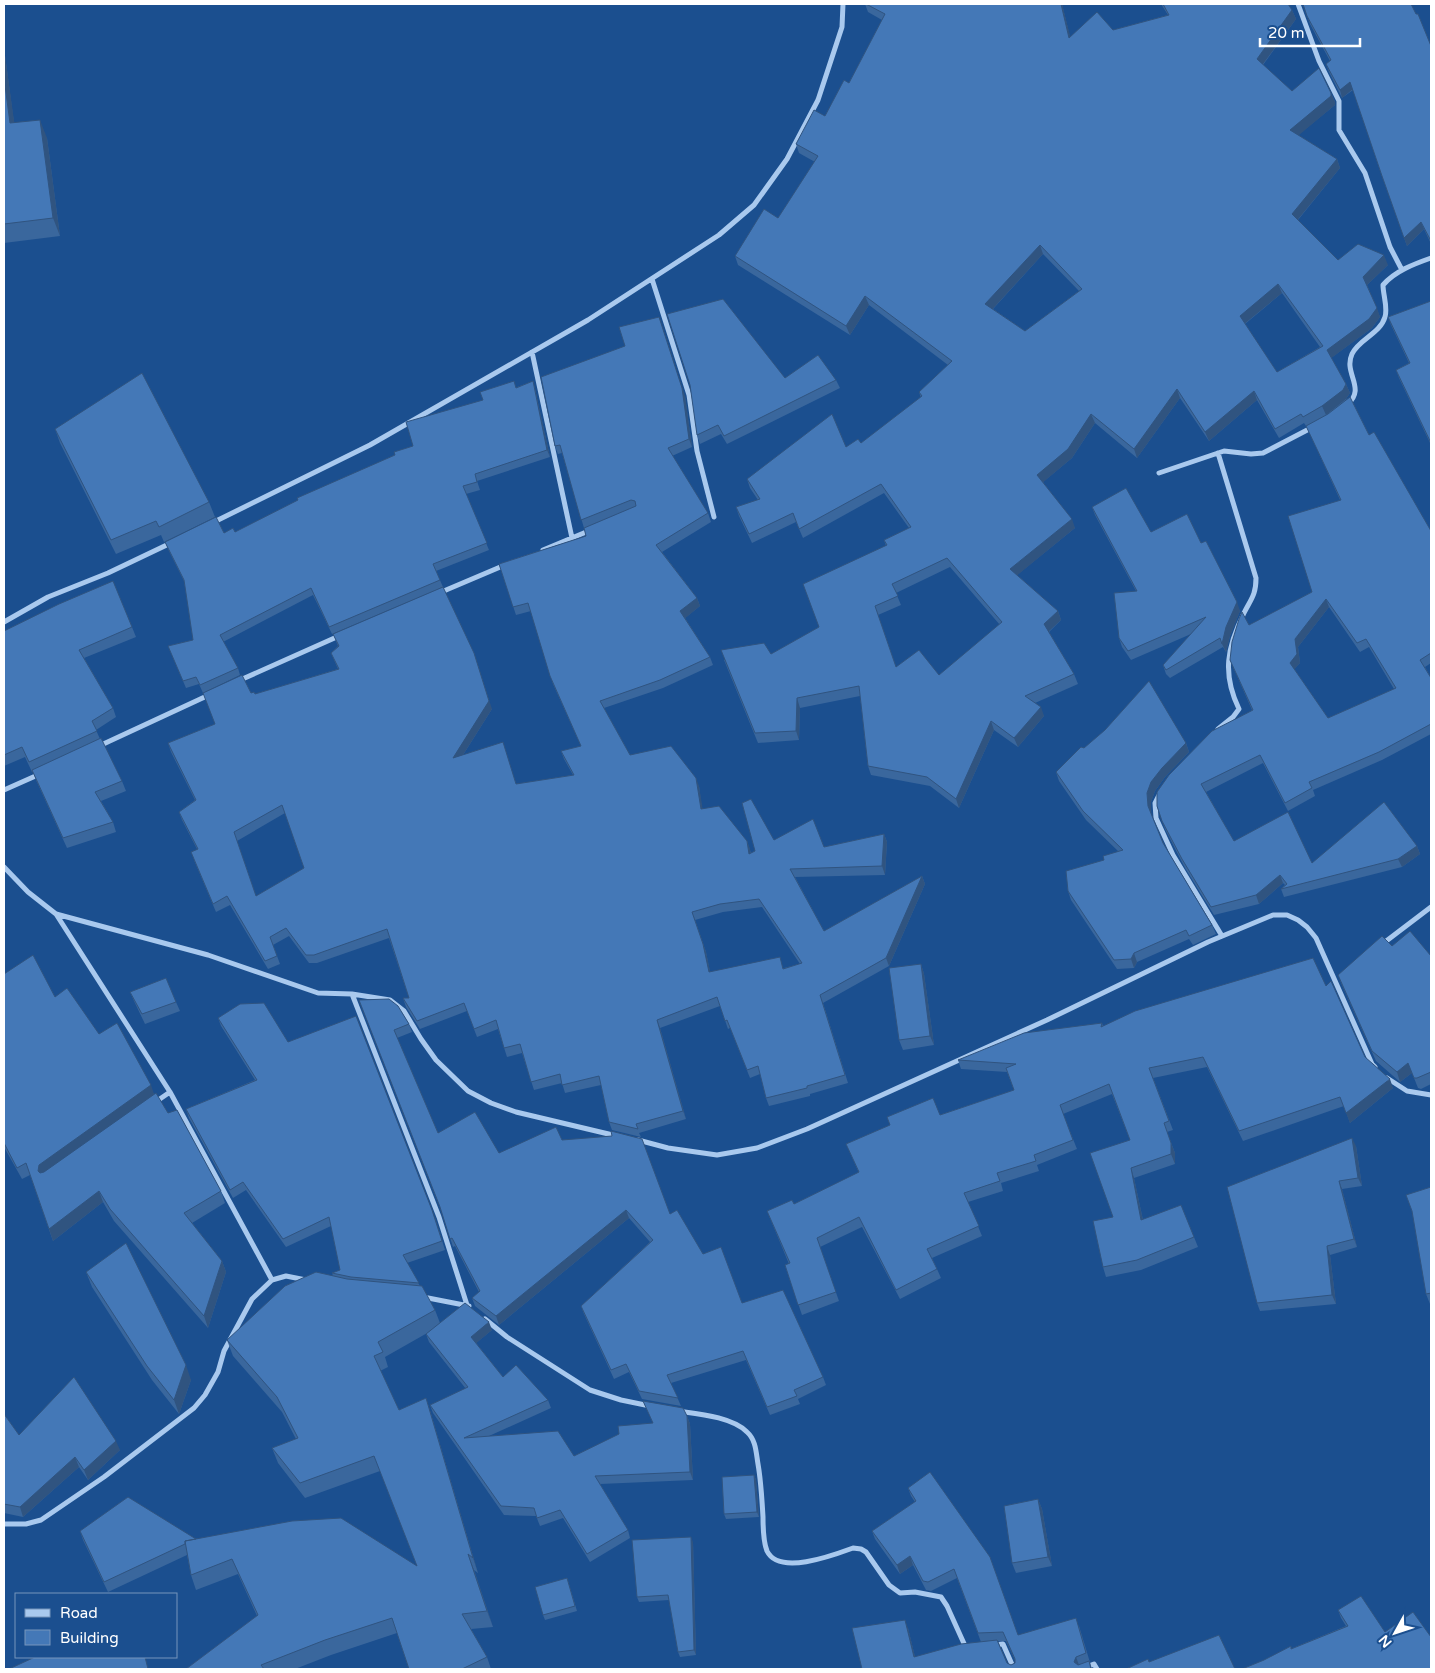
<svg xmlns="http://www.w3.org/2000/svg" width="1435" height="1673" viewBox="0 0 1435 1673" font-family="'Varela Round',sans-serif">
<rect width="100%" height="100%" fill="#1b4f8f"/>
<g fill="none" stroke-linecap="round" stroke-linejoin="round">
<path stroke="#a9c9ee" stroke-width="5" d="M 1298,4 L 1319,61 L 1339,101 L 1339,130 L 1365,173 L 1390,247 L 1402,270
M 652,279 L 689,395 L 697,451 L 714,517
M 532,352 L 572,538
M 1347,405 C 1367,388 1343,374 1352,354 C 1359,339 1380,334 1385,317 C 1388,307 1383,295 1383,285 C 1395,271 1414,264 1431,258
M 1218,453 L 1256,578 C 1256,595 1251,599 1244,613 C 1227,647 1222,674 1239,709 L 1233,717 L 1218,729
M 1159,473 L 1224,451 L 1251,454 L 1263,453 L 1313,427
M 212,523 L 370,445 L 588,320 L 719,235 L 754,205 L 787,159 L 818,100 L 842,27 L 843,4
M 543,550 L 591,530
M 439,593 L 505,565
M 4,622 L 48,597 L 108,573 L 173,542
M 238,681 L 339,636
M 99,746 L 209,695
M 4,790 L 40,774
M 1160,793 L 1155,803 L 1156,818 L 1173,855 L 1222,936
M 4,867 L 28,892 L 56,914 L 208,955 L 318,993 L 352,994 L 390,1000 L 404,1011 L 421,1039 L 436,1060 L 468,1091 L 491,1103 L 516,1112 L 617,1136
M 56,914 L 170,1092 L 272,1280
M 1381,945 L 1431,907
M 352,994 L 439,1217 L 467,1305
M 1387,1078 L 1407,1091 L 1431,1095
M 154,1103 L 170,1092
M 638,1140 L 668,1148 L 717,1155 L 757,1148 L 807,1129 L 1047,1020 L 1208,942 L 1273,915 L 1287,915 L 1298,920 L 1307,927 L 1316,938 L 1372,1064 L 1375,1067
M 423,1297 L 469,1306
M 485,1319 L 507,1337 L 590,1390 L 621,1400 L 650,1406
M 678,1411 C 699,1414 732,1417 747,1432 C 756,1440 756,1452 758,1464 C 761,1481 762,1499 763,1517 C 763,1528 763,1541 767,1551 C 779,1576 834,1555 853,1548 L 861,1549 L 866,1552 L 889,1585 L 900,1593 L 915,1592 L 941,1597 L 947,1606 L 966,1648
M 4,1524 L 26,1524 L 41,1520 L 104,1477 L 194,1408 L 205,1395 L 218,1372 L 224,1351 L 252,1299 L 272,1280 L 286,1276 L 306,1280
M 994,1645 L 1003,1644 L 1014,1669
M 1081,1669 L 1094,1664 L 1097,1669"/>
</g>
<path fill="#3a679d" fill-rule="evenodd" d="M 865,4 L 1062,4 L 1070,37 L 1113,30 L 1168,15 L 1161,4 L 1288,4 L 1292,10 L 1296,19 L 1263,65 L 1292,91 L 1331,93 L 1335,102 L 1335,105 L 1298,135 L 1337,159 L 1340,168 L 1298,220 L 1338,260 L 1388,265 L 1367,285 L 1380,317 L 1372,328 L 1331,358 L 1346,384 L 1350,393 L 1346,399 L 1431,531 L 1431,663 L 1425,667 L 1431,678 L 1431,734 L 1382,760 L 1313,790 L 1315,796 L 1288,811 L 1263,763 L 1206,792 L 1234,841 L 1312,863 L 1417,846 L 1420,854 L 1402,867 L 1284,897 L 1281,889 L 1285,885 L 1283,883 L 1259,904 L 1214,915 L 1185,868 L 1165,829 L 1157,806 L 1252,710 L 1230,660 L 1249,625 L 1312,592 L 1340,500 L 1310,434 L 1306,426 L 1304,423 L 1279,438 L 1257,400 L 1209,441 L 1180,398 L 1137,458 L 1095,423 L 1072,458 L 1043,482 L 1075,528 L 1017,575 L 1058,611 L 1061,620 L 1049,632 L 1074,674 L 1078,684 L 1035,703 L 1044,716 L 1018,747 L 994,730 L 959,808 L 930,786 L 871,775 L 868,766 L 860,696 L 800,708 L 799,740 L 758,743 L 724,660 L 771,654 L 819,627 L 886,546 L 884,540 L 909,528 L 884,493 L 803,538 L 796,522 L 752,543 L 739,516 L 736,507 L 758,500 L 750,488 L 747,479 L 861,443 L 921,398 L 919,392 L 948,365 L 869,305 L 850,335 L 738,265 L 735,256 L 778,218 L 815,162 L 799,153 L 796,144 L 825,116 L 849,83 L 882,20 L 868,12 ZM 1043,254 L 1079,291 L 1025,331 L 993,309 ZM 1282,293 L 1320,347 L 1277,372 L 1245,324 ZM 950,567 L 1000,625 L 939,675 L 896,667 L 878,615 L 901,605 L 896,593 ZM 1329,607 L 1360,652 L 1369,647 L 1394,689 L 1328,718 L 1294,669 L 1300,663 L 1298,647 Z
M 1303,4 L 1431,46 L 1431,244 L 1424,229 L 1407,246 L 1382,176 L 1353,90 L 1342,98 L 1329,72 L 1326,64 L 1330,61 L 1310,24 Z
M 4,48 L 14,123 L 47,138 L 60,236 L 4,243 Z
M 1431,301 L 1431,445 L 1399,378 L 1396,370 L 1409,363 L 1391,325 L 1388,317 Z
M 785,378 L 836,380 L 840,388 L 727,444 L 721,434 L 700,444 L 697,435 Z
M 533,381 L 535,389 L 550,457 L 477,481 L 480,490 L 466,494 L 489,550 L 436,571 L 443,587 L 332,634 L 313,595 L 223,642 L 238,668 L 240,675 L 203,693 L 199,684 L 186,688 L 168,646 L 193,640 L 185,583 L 168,549 L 165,542 L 224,533 L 235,532 L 413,446 L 483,400 Z
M 685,396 L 692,447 L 672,456 L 708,513 L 711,522 L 662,552 L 697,598 L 700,606 L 685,618 L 710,657 L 713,665 L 663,688 L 604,708 L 630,755 L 699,786 L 702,809 L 747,841 L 751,853 L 774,840 L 824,847 L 884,834 L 887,842 L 885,875 L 795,877 L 824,931 L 922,876 L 925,884 L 889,966 L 823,1003 L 848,1083 L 810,1094 L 810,1096 L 769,1106 L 766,1098 L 760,1074 L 750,1078 L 730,1028 L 728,1029 L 720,1006 L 660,1028 L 686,1119 L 639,1133 L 641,1137 L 612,1130 L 609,1122 L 601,1085 L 565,1093 L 562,1083 L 534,1090 L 522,1053 L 507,1057 L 498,1029 L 477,1037 L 467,1011 L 420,1029 L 406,1007 L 403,998 L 409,998 L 389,938 L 317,963 L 309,963 L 289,936 L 273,945 L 280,964 L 268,969 L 230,905 L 216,912 L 194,860 L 197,849 L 182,820 L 179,812 L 195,800 L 171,752 L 168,743 L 215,724 L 251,693 L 255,694 L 338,669 L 331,653 L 338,646 L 333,634 L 492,709 L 463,755 L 517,784 L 573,775 L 564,759 L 561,751 L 581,746 L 553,684 L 531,611 L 516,615 L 499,564 L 586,536 L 584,528 L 562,453 L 558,454 L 555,446 ZM 285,813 L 304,868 L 256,896 L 237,841 ZM 762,907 L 800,964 L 784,968 L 710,972 L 706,952 L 695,920 L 723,912 Z
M 55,429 L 209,502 L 215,517 L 164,542 L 161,535 L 116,554 L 60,443 Z
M 1092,507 L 1151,532 L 1201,543 L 1240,611 L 1230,636 L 1226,652 L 1223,647 L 1170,678 L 1166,674 L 1163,665 L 1191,634 L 1131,660 L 1122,647 L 1119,638 L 1136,591 L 1095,515 Z
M 132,627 L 136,637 L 84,658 L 113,708 L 116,717 L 96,730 L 100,739 L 122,781 L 126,791 L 101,801 L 113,822 L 116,832 L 67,848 L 36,780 L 33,772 L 32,772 L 25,757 L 4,766 L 4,631 Z
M 1186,743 L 1189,752 L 1165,777 L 1155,791 L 1151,802 L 1151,814 L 1163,843 L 1212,925 L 1216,934 L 1193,945 L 1189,939 L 1137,962 L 1134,968 L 1117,969 L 1071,900 L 1068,891 L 1104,860 L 1119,852 L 1086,820 L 1059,781 L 1056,772 L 1084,748 Z
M 1392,946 L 1431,956 L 1431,1084 L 1421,1089 L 1418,1088 L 1412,1073 L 1400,1082 L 1376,1061 L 1342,985 L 1338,975 Z
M 921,964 L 924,974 L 934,1045 L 903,1050 L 899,1040 Z
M 4,974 L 55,997 L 99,1034 L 154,1094 L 221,1191 L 225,1203 L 192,1223 L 222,1261 L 226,1272 L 208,1328 L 114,1221 L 103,1202 L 53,1241 L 30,1175 L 22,1179 L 4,1147 Z
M 1326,986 L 1365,1057 L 1393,1088 L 1350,1123 L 1344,1106 L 1243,1141 L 1207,1067 L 1153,1078 L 1173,1130 L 1167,1132 L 1175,1153 L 1175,1164 L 1134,1178 L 1143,1220 L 1194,1237 L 1198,1247 L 1141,1270 L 1106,1277 L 1103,1267 L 1130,1140 L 1112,1094 L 1063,1114 L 1077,1149 L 1037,1165 L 1039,1171 L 1001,1183 L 1003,1191 L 968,1202 L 982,1236 L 932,1258 L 937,1269 L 941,1278 L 900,1299 L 862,1227 L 820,1247 L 839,1301 L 802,1315 L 785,1265 L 789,1264 L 767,1211 L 794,1204 L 859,1173 L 846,1144 L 890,1125 L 887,1117 L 940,1115 L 1014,1090 L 1007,1072 L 961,1069 L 958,1060 L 1102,1023 L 1103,1026 Z
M 130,992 L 176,1002 L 180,1011 L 145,1024 L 134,1001 Z
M 359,1000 L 409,1024 L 412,1032 L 397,1038 L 438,1133 L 499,1153 L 562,1140 L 670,1214 L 742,1303 L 823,1377 L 826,1385 L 798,1399 L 800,1404 L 770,1415 L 746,1360 L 671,1383 L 681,1406 L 642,1399 L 629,1372 L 614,1379 L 584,1314 L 581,1306 L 650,1242 L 629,1218 L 499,1325 L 475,1306 L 472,1298 L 479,1292 L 455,1246 L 453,1247 L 441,1210 Z
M 218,1018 L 288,1042 L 435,1218 L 445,1250 L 407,1263 L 420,1286 L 435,1310 L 440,1323 L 492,1330 L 476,1343 L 503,1377 L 548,1400 L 551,1408 L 489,1436 L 574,1456 L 653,1423 L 643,1401 L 687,1416 L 690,1424 L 693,1480 L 600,1484 L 628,1530 L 630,1538 L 590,1562 L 563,1518 L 540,1526 L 536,1516 L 504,1515 L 433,1413 L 430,1405 L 466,1389 L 429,1342 L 426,1334 L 429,1332 L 385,1357 L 388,1367 L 380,1371 L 399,1410 L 426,1398 L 431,1414 L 478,1573 L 474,1570 L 493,1627 L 471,1629 L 487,1657 L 491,1669 L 409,1669 L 397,1633 L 331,1655 L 295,1669 L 186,1669 L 257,1616 L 238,1574 L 196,1590 L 191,1575 L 187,1555 L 108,1592 L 83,1540 L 80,1531 L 196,1539 L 417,1566 L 380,1471 L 305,1498 L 278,1463 L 272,1448 L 296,1439 L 282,1412 L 233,1356 L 227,1340 L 333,1276 L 332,1273 L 340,1270 L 331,1226 L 286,1247 L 246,1190 L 233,1198 L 189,1118 L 186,1109 L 255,1080 L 221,1026 Z
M 1356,1146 L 1362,1186 L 1342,1189 L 1357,1247 L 1330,1255 L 1336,1304 L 1260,1311 L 1257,1303 Z
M 1431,1187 L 1431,1304 L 1430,1304 L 1426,1294 Z
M 86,1272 L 191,1380 L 179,1414 L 152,1380 L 92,1287 Z
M 4,1414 L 19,1435 L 120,1450 L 88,1480 L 79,1467 L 23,1517 L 4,1513 Z
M 754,1475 L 756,1480 L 759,1517 L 726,1519 L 724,1514 Z
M 908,1488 L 1018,1635 L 1079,1626 L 1092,1669 L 862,1669 L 908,1628 L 915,1657 L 981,1642 L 957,1578 L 931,1591 L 926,1590 L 913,1565 L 900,1574 L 875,1539 L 872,1531 L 915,1502 L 911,1496 ZM 998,1641 L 1006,1641 L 1015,1660 L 1015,1663 L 1011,1665 L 1007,1663 Z
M 1038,1499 L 1042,1509 L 1052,1566 L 1016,1573 L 1012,1563 Z
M 693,1542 L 696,1655 L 680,1657 L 678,1652 L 669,1600 L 639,1602 L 637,1597 Z
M 567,1578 L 577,1611 L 545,1620 L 543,1615 Z
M 1338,1610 L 1385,1632 L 1264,1660 L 1346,1626 L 1341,1618 Z"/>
<path fill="#305480" d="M 1061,4 L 1062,4 L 1073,47 L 1069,38 Z
M 1292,10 L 1296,19 L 1260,68 L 1257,59 Z
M 4,48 L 17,142 L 10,123 L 4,78 Z
M 1350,82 L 1353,89 L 1342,98 L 1340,90 Z
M 1331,93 L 1335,102 L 1335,105 L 1293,140 L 1290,130 Z
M 40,120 L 47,138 L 60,236 L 53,218 Z
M 1337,159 L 1340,168 L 1295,223 L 1292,214 Z
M 1421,222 L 1424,229 L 1407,246 L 1404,238 Z
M 1040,245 L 1043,254 L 989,313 L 985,304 Z
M 1384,255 L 1388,265 L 1366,286 L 1363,277 Z
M 1278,284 L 1282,293 L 1243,325 L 1240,316 Z
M 865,296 L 869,305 L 850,335 L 846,326 Z
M 1377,308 L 1380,317 L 1372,328 L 1330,359 L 1327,350 Z
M 662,325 L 685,396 L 692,447 L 689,439 Z
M 533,381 L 535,389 L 550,457 L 547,450 Z
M 1346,384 L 1350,393 L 1346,399 L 1326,415 L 1322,406 Z
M 1177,389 L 1180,398 L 1137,458 L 1134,449 Z
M 1254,391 L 1257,400 L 1209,441 L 1205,432 Z
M 1091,414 L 1095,423 L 1072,458 L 1041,484 L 1037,475 Z
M 1072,519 L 1075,528 L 1014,578 L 1010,569 Z
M 697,598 L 700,606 L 683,620 L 680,611 Z
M 1326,599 L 1329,607 L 1298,647 L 1300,663 L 1293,671 L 1290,663 L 1295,639 Z
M 1237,602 L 1240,611 L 1230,636 L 1226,652 L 1222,644 L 1226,627 Z
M 1058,611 L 1061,620 L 1047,633 L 1044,624 Z
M 474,653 L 492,709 L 456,766 L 453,758 Z
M 797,698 L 800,708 L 799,740 L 796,731 Z
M 1041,707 L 1044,716 L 1018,747 L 1014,738 Z
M 991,721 L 994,730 L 959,808 L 956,799 Z
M 1186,743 L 1189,752 L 1165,777 L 1155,791 L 1151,802 L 1151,815 L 1148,806 L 1147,793 L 1151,782 L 1162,768 Z
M 696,778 L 699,786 L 704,817 L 701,809 Z
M 884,834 L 887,842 L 885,875 L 882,866 Z
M 747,841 L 750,849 L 752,862 L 749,854 Z
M 1417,846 L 1420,854 L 1402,867 L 1398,859 Z
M 1280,875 L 1283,883 L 1259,904 L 1256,895 Z
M 922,876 L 925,884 L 889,966 L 886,958 Z
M 692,912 L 706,952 L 712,980 L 709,972 Z
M 1134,953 L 1137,962 L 1134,968 L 1131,959 Z
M 921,964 L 924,974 L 934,1045 L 930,1036 Z
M 657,1020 L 660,1028 L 686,1119 L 683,1111 Z
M 1408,1063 L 1412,1073 L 1400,1082 L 1397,1072 Z
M 1390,1079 L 1393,1088 L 1350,1123 L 1346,1113 Z
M 151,1085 L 155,1097 L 43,1176 L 38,1171 L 39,1165 Z
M 1352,1138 L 1356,1146 L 1362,1186 L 1358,1178 Z
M 1171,1143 L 1175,1153 L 1175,1164 L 1171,1154 Z
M 1131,1168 L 1134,1178 L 1145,1230 L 1141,1220 Z
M 1339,1181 L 1342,1189 L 1357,1247 L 1354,1239 Z
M 99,1191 L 103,1202 L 53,1241 L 49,1229 Z
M 626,1210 L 629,1218 L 499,1325 L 496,1316 Z
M 1327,1246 L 1330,1255 L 1336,1304 L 1332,1295 Z
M 222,1261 L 226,1272 L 208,1328 L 204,1316 Z
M 489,1322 L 492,1330 L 474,1345 L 471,1337 Z
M 186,1365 L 191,1380 L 179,1414 L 174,1400 Z
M 426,1398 L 431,1414 L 478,1573 L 473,1558 Z
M 687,1416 L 690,1424 L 693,1480 L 690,1472 Z
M 116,1441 L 120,1450 L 88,1480 L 84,1470 Z
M 75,1457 L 79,1467 L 23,1517 L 20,1507 Z
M 754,1475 L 756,1480 L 759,1517 L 757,1512 Z
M 1038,1499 L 1042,1509 L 1052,1566 L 1048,1557 Z
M 691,1537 L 693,1542 L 696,1655 L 694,1650 Z
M 468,1554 L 474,1570 L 493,1627 L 487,1611 Z
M 910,1556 L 913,1565 L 900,1574 L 897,1565 Z
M 905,1620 L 908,1628 L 917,1665 L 914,1657 Z
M 1076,1657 L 1079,1665 L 1077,1669 L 1074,1662 Z"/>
<path fill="#4478b7" stroke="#305480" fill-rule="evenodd" d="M 866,4 L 1061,4 L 1069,38 L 1097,12 L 1113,30 L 1169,15 L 1163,4 L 1288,4 L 1292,10 L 1257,59 L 1292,91 L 1319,68 L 1331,93 L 1331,96 L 1290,130 L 1337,159 L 1292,214 L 1338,260 L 1358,244 L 1384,255 L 1363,277 L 1377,308 L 1369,319 L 1327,350 L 1346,384 L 1343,390 L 1322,406 L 1303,417 L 1301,414 L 1275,429 L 1254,391 L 1205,432 L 1177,389 L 1134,449 L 1091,414 L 1068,449 L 1037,475 L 1072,519 L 1010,569 L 1058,611 L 1044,624 L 1074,674 L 1025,696 L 1041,707 L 1014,738 L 991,721 L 956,799 L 927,777 L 868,766 L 859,686 L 797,698 L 796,731 L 755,733 L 721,650 L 764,643 L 771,654 L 819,627 L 803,584 L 887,545 L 884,540 L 911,527 L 881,484 L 799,529 L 793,513 L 749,534 L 736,507 L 760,499 L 747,479 L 832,414 L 846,447 L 858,439 L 861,443 L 922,396 L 919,392 L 952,361 L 865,296 L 846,326 L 735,256 L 764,209 L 778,218 L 818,156 L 796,144 L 814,110 L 825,116 L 844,80 L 849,83 L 885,14 ZM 1040,245 L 1082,289 L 1025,331 L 985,304 ZM 1278,284 L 1323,346 L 1277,372 L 1240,316 ZM 947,558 L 1002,622 L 939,675 L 919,650 L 896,667 L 875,606 L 898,596 L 892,584 Z
M 1303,4 L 1411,4 L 1416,14 L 1418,14 L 1431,46 L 1431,241 L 1421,222 L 1404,238 L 1382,176 L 1350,82 L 1340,90 L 1326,64 L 1331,60 L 1307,16 Z
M 4,78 L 10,123 L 40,120 L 53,218 L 4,224 Z
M 723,299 L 785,378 L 818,355 L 836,380 L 724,436 L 718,425 L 697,435 L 690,385 L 667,314 Z
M 1431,301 L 1431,443 L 1396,370 L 1410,363 L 1388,317 Z
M 659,317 L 682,388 L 689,439 L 668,448 L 708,513 L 656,545 L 697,598 L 680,611 L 710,657 L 660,680 L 600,701 L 630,755 L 671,746 L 696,778 L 701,809 L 719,806 L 747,841 L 749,854 L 755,851 L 742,803 L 751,799 L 774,840 L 813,819 L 824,847 L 884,834 L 882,866 L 790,869 L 824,931 L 922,876 L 886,958 L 820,995 L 845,1075 L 807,1086 L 807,1088 L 766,1098 L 758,1066 L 747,1070 L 727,1020 L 725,1021 L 717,997 L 657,1020 L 683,1111 L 636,1124 L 638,1129 L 609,1122 L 599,1076 L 562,1085 L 560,1074 L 531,1082 L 520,1044 L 504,1048 L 496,1020 L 474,1029 L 464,1003 L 417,1021 L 403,998 L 409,998 L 387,929 L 314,955 L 306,955 L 286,928 L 270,937 L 277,956 L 265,961 L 227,896 L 213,904 L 191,852 L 198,849 L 179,812 L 196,800 L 168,743 L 215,724 L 203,693 L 242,675 L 251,693 L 254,692 L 255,694 L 339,669 L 331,653 L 339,646 L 333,634 L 443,587 L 474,653 L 489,701 L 453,758 L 503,742 L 516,784 L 574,775 L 561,751 L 581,746 L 550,676 L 528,603 L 513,607 L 499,564 L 586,536 L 584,528 L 636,506 L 635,501 L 631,500 L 581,520 L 560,445 L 555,446 L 541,377 L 625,346 L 619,327 ZM 282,805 L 304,868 L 256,896 L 234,832 ZM 759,899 L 802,963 L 783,969 L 780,957 L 709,972 L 703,944 L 692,912 L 720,904 Z
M 142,373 L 209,502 L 159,527 L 156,521 L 111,540 L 55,429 Z
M 514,381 L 516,388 L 533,381 L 547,450 L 475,474 L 477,482 L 463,486 L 487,543 L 433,564 L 440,580 L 329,627 L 311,588 L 220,635 L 238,668 L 200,685 L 196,677 L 183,681 L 168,646 L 193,640 L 184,580 L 165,542 L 216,517 L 224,533 L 233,528 L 235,532 L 298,500 L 297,498 L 395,455 L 394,452 L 413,446 L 406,422 L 483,400 L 480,392 Z
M 1350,397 L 1369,435 L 1374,432 L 1431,531 L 1431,653 L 1420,660 L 1431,678 L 1431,724 L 1379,752 L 1309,782 L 1312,788 L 1285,803 L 1260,755 L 1201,784 L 1234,841 L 1288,812 L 1312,863 L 1384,802 L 1417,846 L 1398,859 L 1281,889 L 1287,884 L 1280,875 L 1256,895 L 1211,907 L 1182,859 L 1162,821 L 1157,806 L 1157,792 L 1169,775 L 1212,731 L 1253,710 L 1230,660 L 1232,642 L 1239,619 L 1242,612 L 1249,625 L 1312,592 L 1288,516 L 1341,500 L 1306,426 L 1328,414 ZM 1326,599 L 1357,643 L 1366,639 L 1396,688 L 1328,718 L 1290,663 L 1297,654 L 1295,639 Z
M 1126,488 L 1151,532 L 1187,514 L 1201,543 L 1206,541 L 1237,602 L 1226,627 L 1222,644 L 1220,638 L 1166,670 L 1163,665 L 1206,617 L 1128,651 L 1119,638 L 1114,593 L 1137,591 L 1092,507 Z
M 113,581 L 132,627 L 79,650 L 113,708 L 92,721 L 97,731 L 29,762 L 22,747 L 4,755 L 4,631 L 59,604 Z
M 1149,681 L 1186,743 L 1162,768 L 1151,782 L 1147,793 L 1148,806 L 1163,843 L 1212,925 L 1189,936 L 1186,930 L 1134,953 L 1131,959 L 1114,960 L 1068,891 L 1066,871 L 1104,860 L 1103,856 L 1123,850 L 1083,811 L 1056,772 L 1081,747 L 1084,748 L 1105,730 Z
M 101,738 L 122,781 L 95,792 L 113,822 L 63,838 L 32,770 Z
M 1410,931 L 1431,956 L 1431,1072 L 1417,1078 L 1414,1078 L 1408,1063 L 1397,1072 L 1372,1051 L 1338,975 L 1382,936 L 1392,946 Z
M 33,955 L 55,997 L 67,988 L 99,1034 L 117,1023 L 151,1085 L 39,1165 L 38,1171 L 40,1173 L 44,1172 L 156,1093 L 168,1113 L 177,1110 L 221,1191 L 184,1213 L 222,1261 L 204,1316 L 110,1209 L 99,1191 L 49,1229 L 26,1163 L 17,1168 L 4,1143 L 4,974 Z
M 1313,958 L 1326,986 L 1331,981 L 1365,1057 L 1390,1079 L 1346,1113 L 1340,1097 L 1239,1131 L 1203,1057 L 1149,1068 L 1169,1121 L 1164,1123 L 1171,1143 L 1171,1154 L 1131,1168 L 1141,1220 L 1181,1205 L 1194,1237 L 1137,1260 L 1103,1267 L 1093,1221 L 1113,1217 L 1090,1153 L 1130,1140 L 1109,1084 L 1060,1105 L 1073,1140 L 1034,1155 L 1036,1161 L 997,1173 L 1000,1181 L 964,1193 L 979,1226 L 927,1249 L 937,1269 L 896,1290 L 859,1217 L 817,1238 L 836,1292 L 798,1305 L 785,1265 L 790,1263 L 767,1211 L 792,1200 L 794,1204 L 859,1172 L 846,1144 L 890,1125 L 887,1117 L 933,1098 L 940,1115 L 1014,1090 L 1006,1068 L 1016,1064 L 958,1060 L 1024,1033 L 1102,1023 L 1101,1027 L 1135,1011 Z
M 921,964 L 930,1036 L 899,1040 L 889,968 Z
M 166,978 L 176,1002 L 142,1014 L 130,992 Z
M 389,999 L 398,1006 L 409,1024 L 394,1030 L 438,1133 L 475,1112 L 499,1153 L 556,1127 L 562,1140 L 612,1136 L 611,1131 L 642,1139 L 670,1214 L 677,1210 L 703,1254 L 721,1247 L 742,1303 L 783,1290 L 823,1377 L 794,1390 L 797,1396 L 767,1407 L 743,1351 L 667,1375 L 678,1398 L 639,1391 L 626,1364 L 611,1370 L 581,1306 L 653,1240 L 626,1210 L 496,1316 L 472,1298 L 480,1291 L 452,1238 L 450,1239 L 440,1207 L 359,1000 Z
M 264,1003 L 288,1042 L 356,1016 L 432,1210 L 442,1241 L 403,1255 L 419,1283 L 351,1277 L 332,1273 L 340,1270 L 329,1217 L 283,1239 L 243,1182 L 230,1190 L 186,1109 L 257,1080 L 218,1018 L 240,1004 Z
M 1352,1138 L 1358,1178 L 1339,1181 L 1354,1239 L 1327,1246 L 1332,1295 L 1257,1303 L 1227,1187 Z
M 1431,1187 L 1431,1293 L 1426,1294 L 1412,1211 L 1406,1195 Z
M 126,1243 L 186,1365 L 174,1400 L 147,1366 L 86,1272 Z
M 316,1272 L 347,1279 L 422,1286 L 435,1310 L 378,1342 L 383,1352 L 374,1356 L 399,1410 L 426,1398 L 473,1558 L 468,1554 L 487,1611 L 462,1614 L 487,1657 L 462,1669 L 409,1669 L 392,1618 L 325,1640 L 261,1665 L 264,1669 L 186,1669 L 258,1615 L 232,1559 L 191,1575 L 185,1541 L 292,1521 L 341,1518 L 417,1566 L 374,1456 L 300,1483 L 272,1448 L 298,1438 L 277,1397 L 227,1340 L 285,1286 Z
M 465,1303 L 489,1322 L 471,1337 L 503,1377 L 516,1365 L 548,1400 L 464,1438 L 558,1431 L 574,1456 L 619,1434 L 618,1426 L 653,1423 L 643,1401 L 683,1408 L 687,1416 L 690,1472 L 595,1476 L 628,1530 L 587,1554 L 560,1510 L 537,1518 L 534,1508 L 501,1506 L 430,1405 L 468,1387 L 426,1334 Z
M 74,1377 L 116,1441 L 84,1470 L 75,1457 L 20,1507 L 4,1504 L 4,1414 L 19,1435 Z
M 930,1472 L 990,1557 L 1018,1635 L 1076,1618 L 1086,1653 L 1076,1657 L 1074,1662 L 1078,1665 L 1089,1661 L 1091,1669 L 862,1669 L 852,1628 L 905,1620 L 914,1657 L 961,1644 L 997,1640 L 1007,1663 L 1011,1665 L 1015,1663 L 1015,1659 L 1003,1632 L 978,1633 L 954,1569 L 928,1582 L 923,1581 L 910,1556 L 897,1565 L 872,1531 L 916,1501 L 908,1488 Z
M 754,1475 L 757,1512 L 724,1514 L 722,1477 Z
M 128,1497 L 196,1539 L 185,1541 L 185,1544 L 104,1582 L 80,1531 Z
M 1038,1499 L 1048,1557 L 1012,1563 L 1004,1506 Z
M 691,1537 L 694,1650 L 678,1652 L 668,1595 L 637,1597 L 632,1540 Z
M 567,1578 L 575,1606 L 543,1615 L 535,1587 Z
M 1361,1596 L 1385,1632 L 1413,1612 L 1431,1637 L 1431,1669 L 1242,1669 L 1264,1660 L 1291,1646 L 1291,1649 L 1348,1626 L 1338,1610 Z
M 1219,1635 L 1235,1669 L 1126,1669 L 1148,1659 L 1149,1662 Z
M 35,1657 L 145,1657 L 148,1669 L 9,1669 Z"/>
<rect width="1435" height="1673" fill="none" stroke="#ffffff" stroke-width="10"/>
<rect x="15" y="1593" width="162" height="65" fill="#1b4f8f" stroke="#7695bc"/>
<rect x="25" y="1609" width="25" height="8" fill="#a9c9ee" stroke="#7695bc"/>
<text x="60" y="1618" font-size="15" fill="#ffffff">Road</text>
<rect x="25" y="1630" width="25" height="15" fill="#4478b7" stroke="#7695bc"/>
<text x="60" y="1643" font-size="15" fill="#ffffff">Building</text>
<g transform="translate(1395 1633) rotate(230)" stroke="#1b4f8f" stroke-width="4" paint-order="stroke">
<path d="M0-4L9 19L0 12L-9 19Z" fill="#ffffff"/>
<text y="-8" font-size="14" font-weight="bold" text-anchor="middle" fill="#ffffff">N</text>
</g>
<path d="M1260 38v8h100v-8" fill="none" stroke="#ffffff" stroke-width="2.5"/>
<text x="1268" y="38" font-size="15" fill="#ffffff" stroke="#1b4f8f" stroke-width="4" paint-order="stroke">20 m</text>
</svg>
